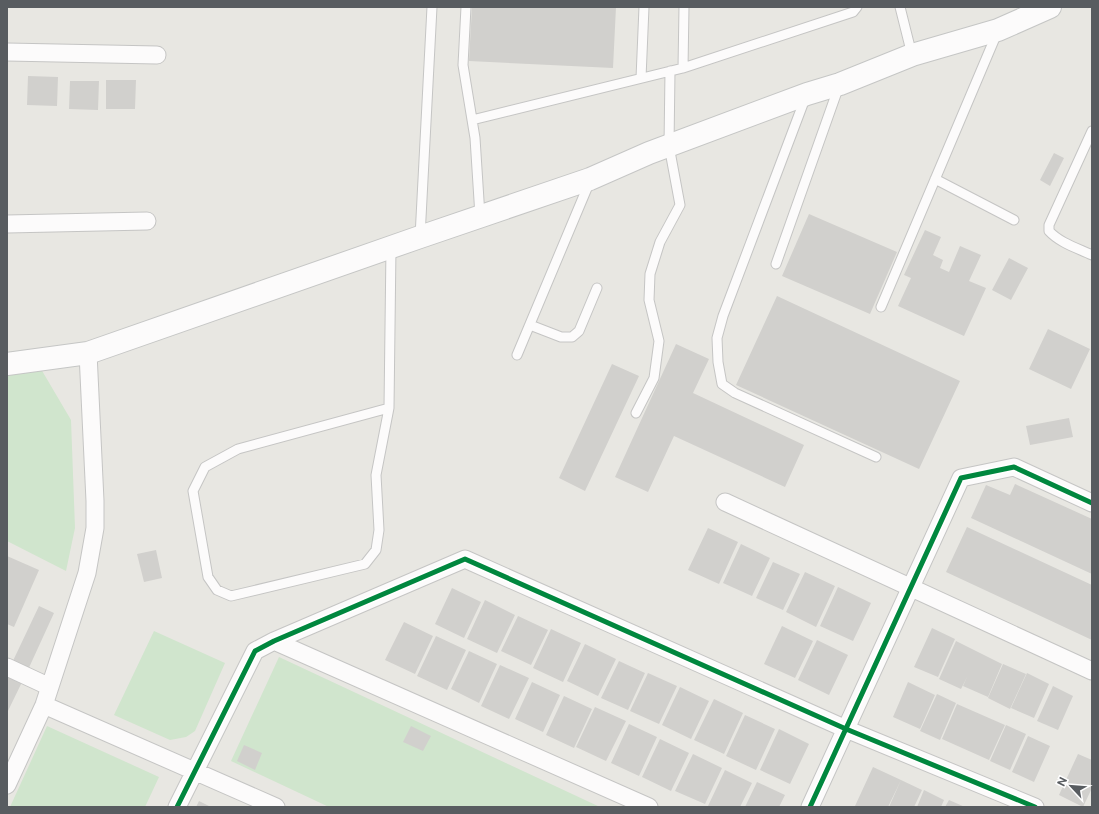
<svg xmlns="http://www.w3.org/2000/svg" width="1099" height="814" viewBox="0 0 1099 814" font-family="'Public Sans',sans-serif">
<rect width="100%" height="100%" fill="#e8e7e2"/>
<path fill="#d0e5cd" d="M 41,369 L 71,420 L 75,528 L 66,571 L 7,541 L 7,376 Z
M 154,631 L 225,663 L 195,731 L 186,737 L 170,740 L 114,715 Z
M 279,657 L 600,807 L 329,807 L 231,761 Z
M 47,726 L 159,777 L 145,807 L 10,807 Z"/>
<path fill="#d1d0cd" d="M 472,7 L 616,7 L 613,68 L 469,61 Z
M 28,76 L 58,77 L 57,106 L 27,105 Z
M 106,80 L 136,80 L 135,109 L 106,109 Z
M 70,81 L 99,81 L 98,110 L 69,109 Z
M 1054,153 L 1064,158 L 1050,186 L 1040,180 Z
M 809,214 L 897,252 L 870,314 L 782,276 Z
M 925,230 L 941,237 L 933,255 L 943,260 L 940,268 L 949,272 L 960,246 L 981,255 L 969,281 L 986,288 L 964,336 L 898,306 L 911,278 L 904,275 Z
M 1009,258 L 1028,268 L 1011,300 L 992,290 Z
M 777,296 L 960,381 L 919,469 L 736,385 Z
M 1048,329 L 1090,349 L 1071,389 L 1029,369 Z
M 676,344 L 709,359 L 693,393 L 804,445 L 785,487 L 674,436 L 648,492 L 615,477 Z
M 612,364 L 639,376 L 585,491 L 559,478 Z
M 1069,418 L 1073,437 L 1030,445 L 1026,426 Z
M 1015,484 L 1092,519 L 1092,574 L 971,518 L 986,485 L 1010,495 Z
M 967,527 L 1092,585 L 1092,640 L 946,572 Z
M 708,528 L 738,542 L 719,584 L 688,570 Z
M 741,544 L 770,558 L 752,596 L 723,583 Z
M 156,550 L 162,578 L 144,582 L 137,554 Z
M 7,556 L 39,570 L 14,627 L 7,624 Z
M 773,562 L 800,574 L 783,610 L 756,598 Z
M 805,572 L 835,586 L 816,627 L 786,612 Z
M 838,587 L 871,603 L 853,641 L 820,626 Z
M 452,588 L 481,602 L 464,638 L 435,624 Z
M 485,600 L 515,615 L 497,653 L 467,639 Z
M 39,606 L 54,613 L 27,672 L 11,665 Z
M 518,616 L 548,630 L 531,665 L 501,651 Z
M 404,622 L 433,636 L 415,674 L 385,660 Z
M 782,626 L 813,641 L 795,678 L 764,664 Z
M 932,628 L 955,639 L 938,677 L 914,667 Z
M 551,629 L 581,643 L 563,682 L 533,668 Z
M 436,636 L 466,650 L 447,690 L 417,676 Z
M 817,640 L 848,655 L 829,695 L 798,680 Z
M 956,641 L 1002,664 L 988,697 L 963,686 L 967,677 L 961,689 L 939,679 Z
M 585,644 L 616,659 L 598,696 L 567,681 Z
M 469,651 L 497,664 L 479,703 L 451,689 Z
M 619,661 L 645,673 L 628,710 L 601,698 Z
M 1003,664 L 1026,674 L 1010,709 L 988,698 Z
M 500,665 L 529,678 L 509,719 L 481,706 Z
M 7,673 L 23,680 L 7,713 Z
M 648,673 L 677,686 L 659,724 L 630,711 Z
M 1027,673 L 1049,684 L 1034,718 L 1011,708 Z
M 532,682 L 560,695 L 543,732 L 515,719 Z
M 908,682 L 935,695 L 920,729 L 893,717 Z
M 1053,686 L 1073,696 L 1058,730 L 1037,721 Z
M 680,687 L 709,701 L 691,739 L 662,725 Z
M 937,694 L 956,703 L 940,740 L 920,731 Z
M 564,696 L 592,709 L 574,748 L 546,735 Z
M 714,699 L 743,713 L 724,754 L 694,740 Z
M 957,704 L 1005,725 L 989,760 L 942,739 Z
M 595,707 L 626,721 L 606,761 L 576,747 Z
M 745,715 L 775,729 L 756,770 L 726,756 Z
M 629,724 L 657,737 L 639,776 L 611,763 Z
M 1006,725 L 1026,734 L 1010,770 L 990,761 Z
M 411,726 L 431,736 L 423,751 L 403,742 Z
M 779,729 L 809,744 L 790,784 L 760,770 Z
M 1028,736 L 1050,746 L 1034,782 L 1012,772 Z
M 660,739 L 689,753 L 671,791 L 642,777 Z
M 244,745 L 262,753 L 255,770 L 237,761 Z
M 693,754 L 722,768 L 705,804 L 675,791 Z
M 1078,754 L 1092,760 L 1092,788 L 1083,807 L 1059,795 Z
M 873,767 L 901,780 L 888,807 L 858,807 L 855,806 Z
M 725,770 L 752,783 L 740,807 L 710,807 L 708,806 Z
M 901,780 L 922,790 L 914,807 L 889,807 Z
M 757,782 L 785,795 L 779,807 L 745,807 Z
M 924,790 L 944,800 L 941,807 L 917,807 Z
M 949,800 L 965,807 L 945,807 Z
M 199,801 L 211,807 L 196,807 Z"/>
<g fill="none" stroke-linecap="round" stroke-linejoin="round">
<defs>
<path id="service" d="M 466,7 L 463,65 L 475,138 L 480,216
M 900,7 L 912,55
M 683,68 L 853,12 L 857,7
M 641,78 L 644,7
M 806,96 L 723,316 L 717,338 L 718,362 L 722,384 L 735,393 L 876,457
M 472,120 L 683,68 L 684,7
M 1092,131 L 1049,225 L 1049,231 C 1060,243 1077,248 1092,255
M 935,179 L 1014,220
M 420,237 L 432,7
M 776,264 L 839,86
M 881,307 L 997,33
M 530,325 L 561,337 L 572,337 L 579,331 L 597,288
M 517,355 L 590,181
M 389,408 L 238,449 L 205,467 L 193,491 L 208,577 L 217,590 L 231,596 L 365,564 L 376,550 L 379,530 L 376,475 L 389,408 L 391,247
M 636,413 L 654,378 L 659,341 L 649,300 L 650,274 L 660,242 L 680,205 L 669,146 L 670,71"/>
<path id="minor" d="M 7,52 L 157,55
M 7,224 L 147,221
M 725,502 L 1092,671
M 274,641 L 649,807
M 7,667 L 50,687
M 44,705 L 276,807
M 7,785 L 44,705 L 87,573 L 95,528 L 95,501 L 88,353
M 177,807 L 255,651 L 274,641 L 465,559 L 846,729 L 1035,807
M 810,807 L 961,478 L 1014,467 L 1092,503"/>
<path id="secondary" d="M 7,364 L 88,353 L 420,237 L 590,179 L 649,153 L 807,94 L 840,84 L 912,55 L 998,30 L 1050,7"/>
</defs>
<use href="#service" stroke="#c5c5c4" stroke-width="11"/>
<use href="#minor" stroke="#c5c5c4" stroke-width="19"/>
<use href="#secondary" stroke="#c5c6c5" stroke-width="24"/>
<use href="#service" stroke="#fcfbfb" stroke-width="9"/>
<use href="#minor" stroke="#fcfbfb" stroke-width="17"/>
<use href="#secondary" stroke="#fcfbfb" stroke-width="22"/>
<defs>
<path id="cycleway" d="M 177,807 L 255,651 L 274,641 L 465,559 L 846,729 L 1035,807
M 810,807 L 961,478 L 1014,467 L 1092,503"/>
</defs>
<use href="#cycleway" stroke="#fff" stroke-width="8"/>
<use href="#cycleway" stroke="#00873e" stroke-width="5"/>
</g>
<rect width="1099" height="814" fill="none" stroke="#585c60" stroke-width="16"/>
<g transform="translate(1071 786) rotate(296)" stroke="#ffffff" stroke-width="3" paint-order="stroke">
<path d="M0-3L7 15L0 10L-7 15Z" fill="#585c60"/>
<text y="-6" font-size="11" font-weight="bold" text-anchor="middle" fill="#585c60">N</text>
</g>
</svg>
